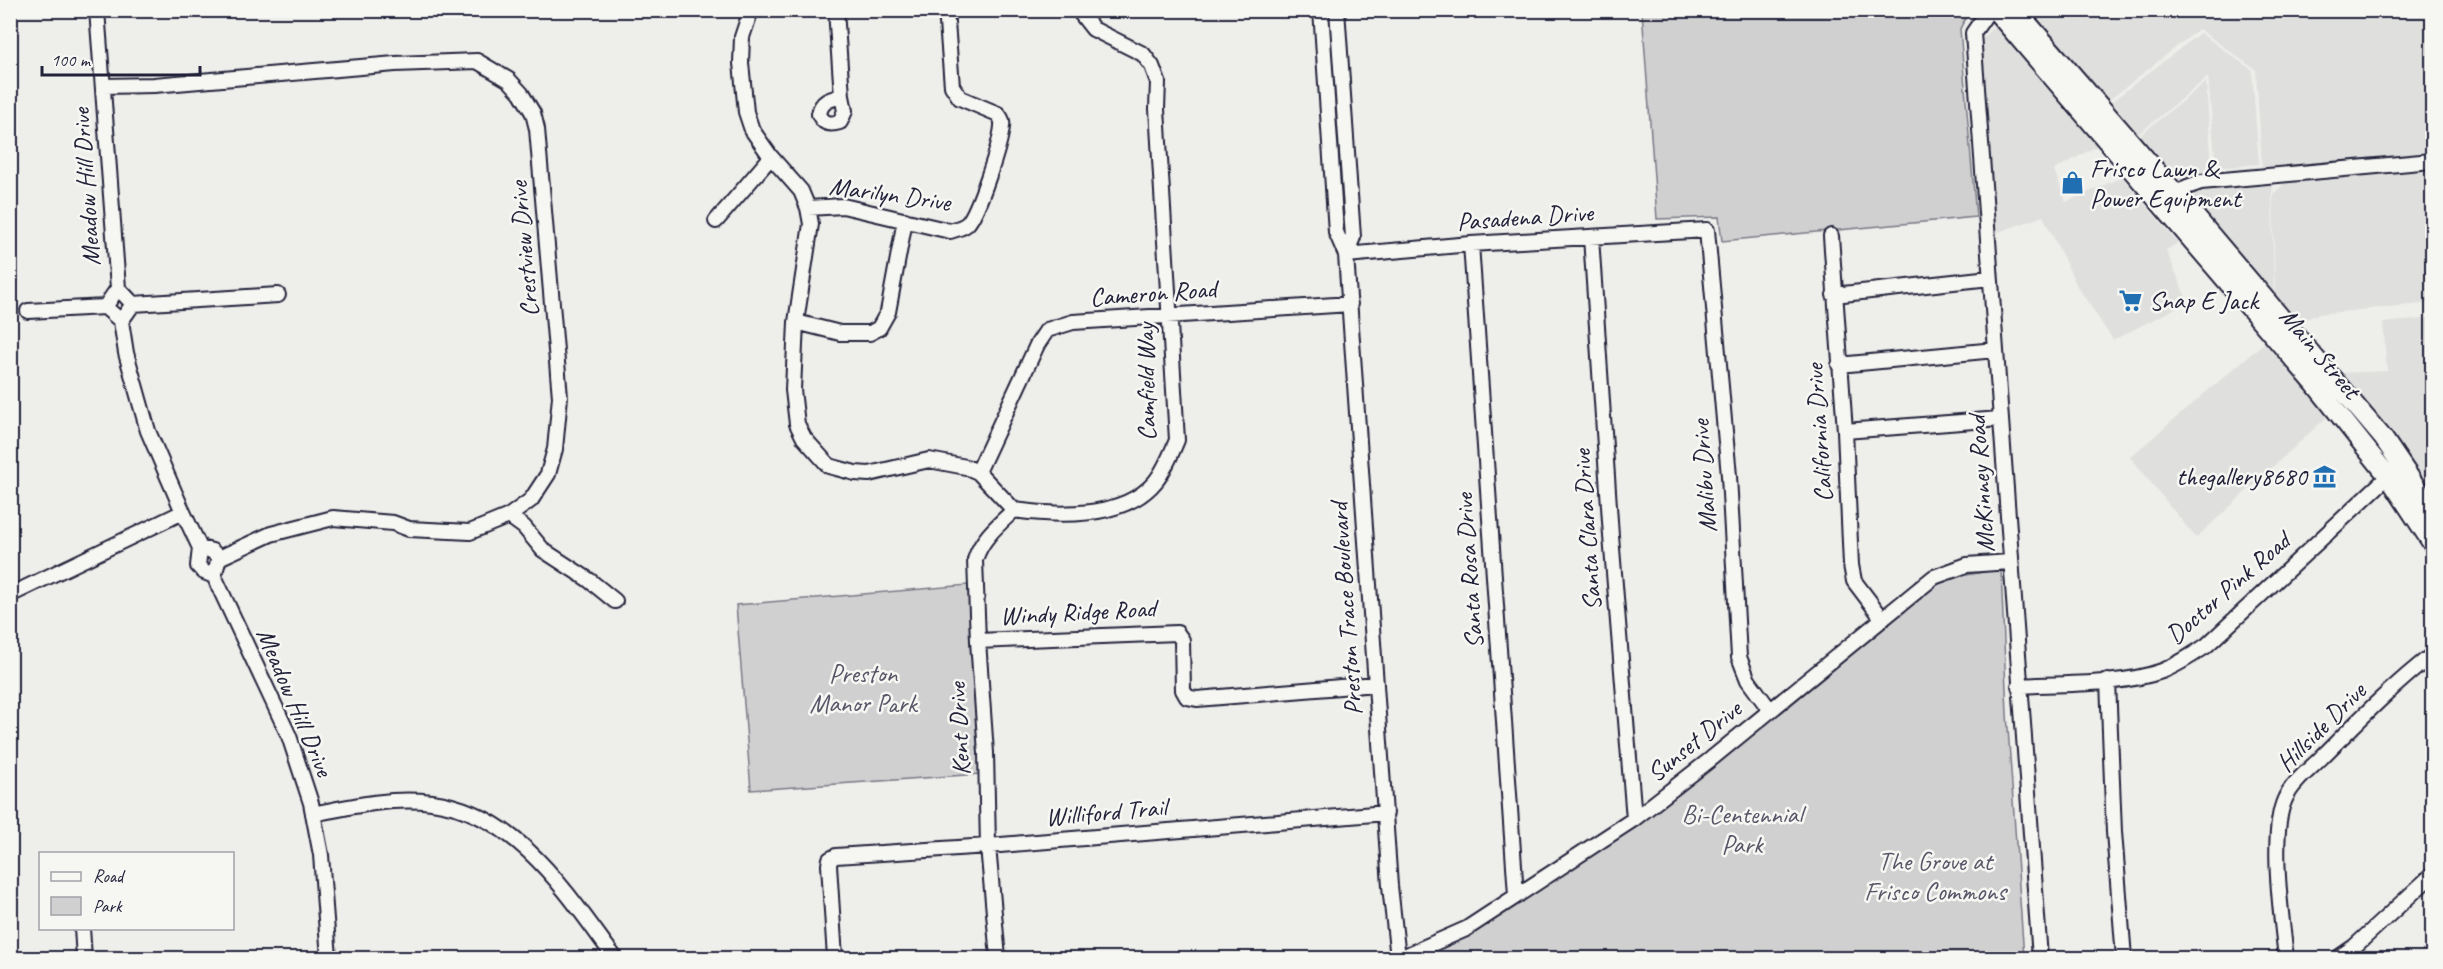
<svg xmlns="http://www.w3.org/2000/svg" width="2443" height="969" viewBox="0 0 2443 969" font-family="Caveat,sans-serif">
<rect width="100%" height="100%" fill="#eeeeeb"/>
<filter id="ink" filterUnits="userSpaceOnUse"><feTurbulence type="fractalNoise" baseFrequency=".0167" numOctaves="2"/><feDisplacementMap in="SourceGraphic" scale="12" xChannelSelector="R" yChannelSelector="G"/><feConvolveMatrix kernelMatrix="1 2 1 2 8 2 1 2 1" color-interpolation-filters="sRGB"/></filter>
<g filter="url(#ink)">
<path fill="#dfdfde" d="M 2031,11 L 2432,11 L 2432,155 L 2275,170 L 2272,194 L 2274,294 L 2139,136 L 2206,82 L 2212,170 L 2262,167 L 2256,70 L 2199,29 L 2108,101 Z
M 1994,26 L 2099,145 L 2054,170 L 2066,202 L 2122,177 L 2178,243 L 2166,250 L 2188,302 L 2113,340 L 2077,286 L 2043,216 L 1996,233 L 1982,39 Z
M 2200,33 L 2252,70 L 2259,164 L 2216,168 L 2208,77 L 2138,134 L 2111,102 Z
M 2432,170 L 2432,303 L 2318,314 L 2299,322 L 2275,295 L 2273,194 L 2285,183 Z
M 2432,318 L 2432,490 L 2341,373 L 2387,371 L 2383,323 Z
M 2264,343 L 2328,416 L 2196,538 L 2130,457 Z"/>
<path fill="#d0d0d1" stroke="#797986" stroke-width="1.5" d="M 1642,11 L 1969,11 L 1960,29 L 1976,217 L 1722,241 L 1719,217 L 1657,219 Z
M 2001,569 L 2007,714 L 2024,958 L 1425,958 L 1783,709 L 1944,579 Z
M 968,585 L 980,774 L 751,790 L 736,605 Z"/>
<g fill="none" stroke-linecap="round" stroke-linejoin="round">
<defs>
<path id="minor" d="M 97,10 L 118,288 L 105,307 L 121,321 L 133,304 L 118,288
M 751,10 L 742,37 L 741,63 L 746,112 L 752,130 L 771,157 L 801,191 L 808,208 L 811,224 L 796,322 L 793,390 L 797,424 L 804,438 L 829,466 L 855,473 L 869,474 L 929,460 L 966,467 L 978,472 L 1014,510 C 1057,516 1124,519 1155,482 C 1165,470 1171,454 1177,440 L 1157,109 L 1158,82 L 1152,66 L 1143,54 L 1093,29 L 1078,10
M 836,10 L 842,96
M 1321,10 L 1336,232 L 1346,255 L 1390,886 L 1398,958
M 1337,10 L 1353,237 L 1346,255
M 1989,10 L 1973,33 L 2040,958
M 103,86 L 154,85 L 395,64 L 477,61 L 509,80 L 521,93 L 533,113 L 537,129 L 560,397 L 555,449 L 548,474 L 531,500 L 509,516 L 470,532 L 409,529 L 393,523 L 333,518 L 271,534 L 219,558
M 842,96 L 845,111 L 840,122 C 830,125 823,124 819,114 C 821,101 830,99 842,96 Z
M 2170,199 L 2187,187 L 2201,182 L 2432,161
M 808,208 L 843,206 L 950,231 C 956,229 962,228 967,224 C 978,213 1001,143 1002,126 C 1003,121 1001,118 998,114 L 960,98 L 952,86 L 946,10
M 716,221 L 771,157
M 1831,236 L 1845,431 L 1851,565 L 1854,581 L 1882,618
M 1591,237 L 1611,536 L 1634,819
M 1471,244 L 1516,895
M 1346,255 L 1471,244 L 1707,230 L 1729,476 L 1739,657 L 1748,680 L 1770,710
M 1834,295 L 1990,278
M 133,304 L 278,295
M 28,311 L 105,307
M 121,321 L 126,353 L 148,431 L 183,512 L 200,548 L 198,566 L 204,572 L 214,576 L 219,558 L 212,551 L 200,548
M 796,322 L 840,333 L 870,333 L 879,328 L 888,312 L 905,220
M 1839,365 L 1995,350
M 1845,431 L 2000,419
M 978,472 L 1037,345 L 1047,330 L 1073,322 L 1350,304
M 509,516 L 524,527 L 543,550 L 589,580 L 615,601
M 214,576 L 289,736 L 311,803 L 321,855 L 329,958
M 10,595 L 183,512
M 978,641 L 1177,633 L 1182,640 L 1183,690 L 1187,697 L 1197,699 L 1376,684
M 2108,681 L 2114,832 L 2124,958
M 2019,686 C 2063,683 2120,686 2162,671 C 2178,665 2192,655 2206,646 L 2394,471
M 313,814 C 352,806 392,797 432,802 C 518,813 568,895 615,958
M 82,928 L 84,958
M 835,958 L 829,865 L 830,859 L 836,856 L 988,846 L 1386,813
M 998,958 L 988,846 L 986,753 L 978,641 L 975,560 C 981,539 998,525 1014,510
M 1400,958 L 1466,929 L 1634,819 L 1711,759 L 1934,577 L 1967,565 L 2010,562
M 2286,958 C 2282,920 2269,833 2285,799 C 2292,783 2309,770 2321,758 C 2357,722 2392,686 2432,655
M 2338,958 L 2354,947 L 2432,875"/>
<path id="major" d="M 1995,10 L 2314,383 L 2388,476 L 2432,543
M 2016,10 L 2176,194 L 2383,438 L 2432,510"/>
</defs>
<use href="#minor" stroke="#22223b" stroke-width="18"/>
<use href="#major" stroke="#22223b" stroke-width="22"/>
<use href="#minor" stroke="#f6f6f2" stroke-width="14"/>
<use href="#major" stroke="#f6f6f2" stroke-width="18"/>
</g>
</g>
<defs>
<symbol id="shop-bare" viewBox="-9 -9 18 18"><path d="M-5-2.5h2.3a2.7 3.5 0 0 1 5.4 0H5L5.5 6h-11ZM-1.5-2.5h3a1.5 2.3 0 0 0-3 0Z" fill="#1f6fb2" stroke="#f6f6f2" stroke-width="2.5" paint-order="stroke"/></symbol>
<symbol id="supermarket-bare" viewBox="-9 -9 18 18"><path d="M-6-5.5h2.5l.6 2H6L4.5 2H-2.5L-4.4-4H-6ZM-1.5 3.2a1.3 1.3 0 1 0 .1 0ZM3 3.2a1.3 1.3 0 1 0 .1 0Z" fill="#1f6fb2" stroke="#f6f6f2" stroke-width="2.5" paint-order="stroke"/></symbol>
<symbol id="museum-bare" viewBox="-9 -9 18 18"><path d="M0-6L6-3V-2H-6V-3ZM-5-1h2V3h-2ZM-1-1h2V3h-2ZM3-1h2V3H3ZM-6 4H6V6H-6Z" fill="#1f6fb2" stroke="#f6f6f2" stroke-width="2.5" paint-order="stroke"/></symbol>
</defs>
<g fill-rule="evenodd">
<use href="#shop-bare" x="2056" y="166" width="33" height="33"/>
<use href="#supermarket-bare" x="2114" y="284" width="33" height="33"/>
<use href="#museum-bare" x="2308" y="460" width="33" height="33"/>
</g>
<g text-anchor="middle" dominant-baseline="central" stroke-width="5" stroke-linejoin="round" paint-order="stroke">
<g font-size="26" fill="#22223b" stroke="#f6f6f2" text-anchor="start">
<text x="2090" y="168">Frisco Lawn &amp;<tspan x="2090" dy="30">Power Equipment</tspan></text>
<text x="2149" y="300">Snap E Jack</text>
<text x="2307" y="476" text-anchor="end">thegallery8680</text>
</g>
<g font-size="26" fill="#22223b" stroke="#f6f6f2">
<text transform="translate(86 187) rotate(-94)">Meadow Hill Drive</text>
<text transform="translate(890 194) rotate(8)">Marilyn Drive</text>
<text transform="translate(1525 217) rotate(-4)">Pasadena Drive</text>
<text transform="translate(524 249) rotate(-95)">Crestview Drive</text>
<text transform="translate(1153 293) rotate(-4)">Cameron Road</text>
<text transform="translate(2320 353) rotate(50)">Main Street</text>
<text transform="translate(1146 382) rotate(-91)">Camfield Way</text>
<text transform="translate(1819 433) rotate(-94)">California Drive</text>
<text transform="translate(1704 476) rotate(-94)">Malibu Drive</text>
<text transform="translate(1981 484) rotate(-94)">McKinney Road</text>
<text transform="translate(1587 530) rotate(-94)">Santa Clara Drive</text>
<text transform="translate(1469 571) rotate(-94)">Santa Rosa Drive</text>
<text transform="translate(2228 588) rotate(-41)">Doctor Pink Road</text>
<text transform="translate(1346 609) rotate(-94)">Preston Trace Boulevard</text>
<text transform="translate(1078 612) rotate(-3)">Windy Ridge Road</text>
<text transform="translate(295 702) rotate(67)">Meadow Hill Drive</text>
<text transform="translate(2321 727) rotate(-45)">Hillside Drive</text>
<text transform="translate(959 729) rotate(-93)">Kent Drive</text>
<text transform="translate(1694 741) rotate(-39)">Sunset Drive</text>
<text transform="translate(1106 812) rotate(-5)">Williford Trail</text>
</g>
<g font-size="26" fill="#565668" stroke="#f6f6f2">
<text x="863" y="673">Preston<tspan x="863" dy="30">Manor Park</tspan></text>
<text x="1742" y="814">Bi-Centennial<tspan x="1742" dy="30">Park</tspan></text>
<text x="1935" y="861">The Grove at<tspan x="1935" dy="30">Frisco Commons</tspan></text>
</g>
</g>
<rect width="2443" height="969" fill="none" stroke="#f6f6f2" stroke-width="36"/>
<rect x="18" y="18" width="2407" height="933" fill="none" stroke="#22223b" stroke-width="2" filter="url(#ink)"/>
<rect x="39" y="852" width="195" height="78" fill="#f6f6f2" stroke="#a1a1a9" stroke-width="1.5"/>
<rect x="51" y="872" width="30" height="9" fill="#f6f6f2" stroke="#a1a1a9" stroke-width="1.5"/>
<text x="93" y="882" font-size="18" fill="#22223b">Road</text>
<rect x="51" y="897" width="30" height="18" fill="#d0d0d1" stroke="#a1a1a9" stroke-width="1.5"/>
<text x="93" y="912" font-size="18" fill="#22223b">Park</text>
<path d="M42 66v9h158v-9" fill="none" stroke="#22223b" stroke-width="3"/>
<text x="51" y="66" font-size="18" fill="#22223b" stroke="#f6f6f2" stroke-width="4.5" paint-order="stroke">100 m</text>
</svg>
